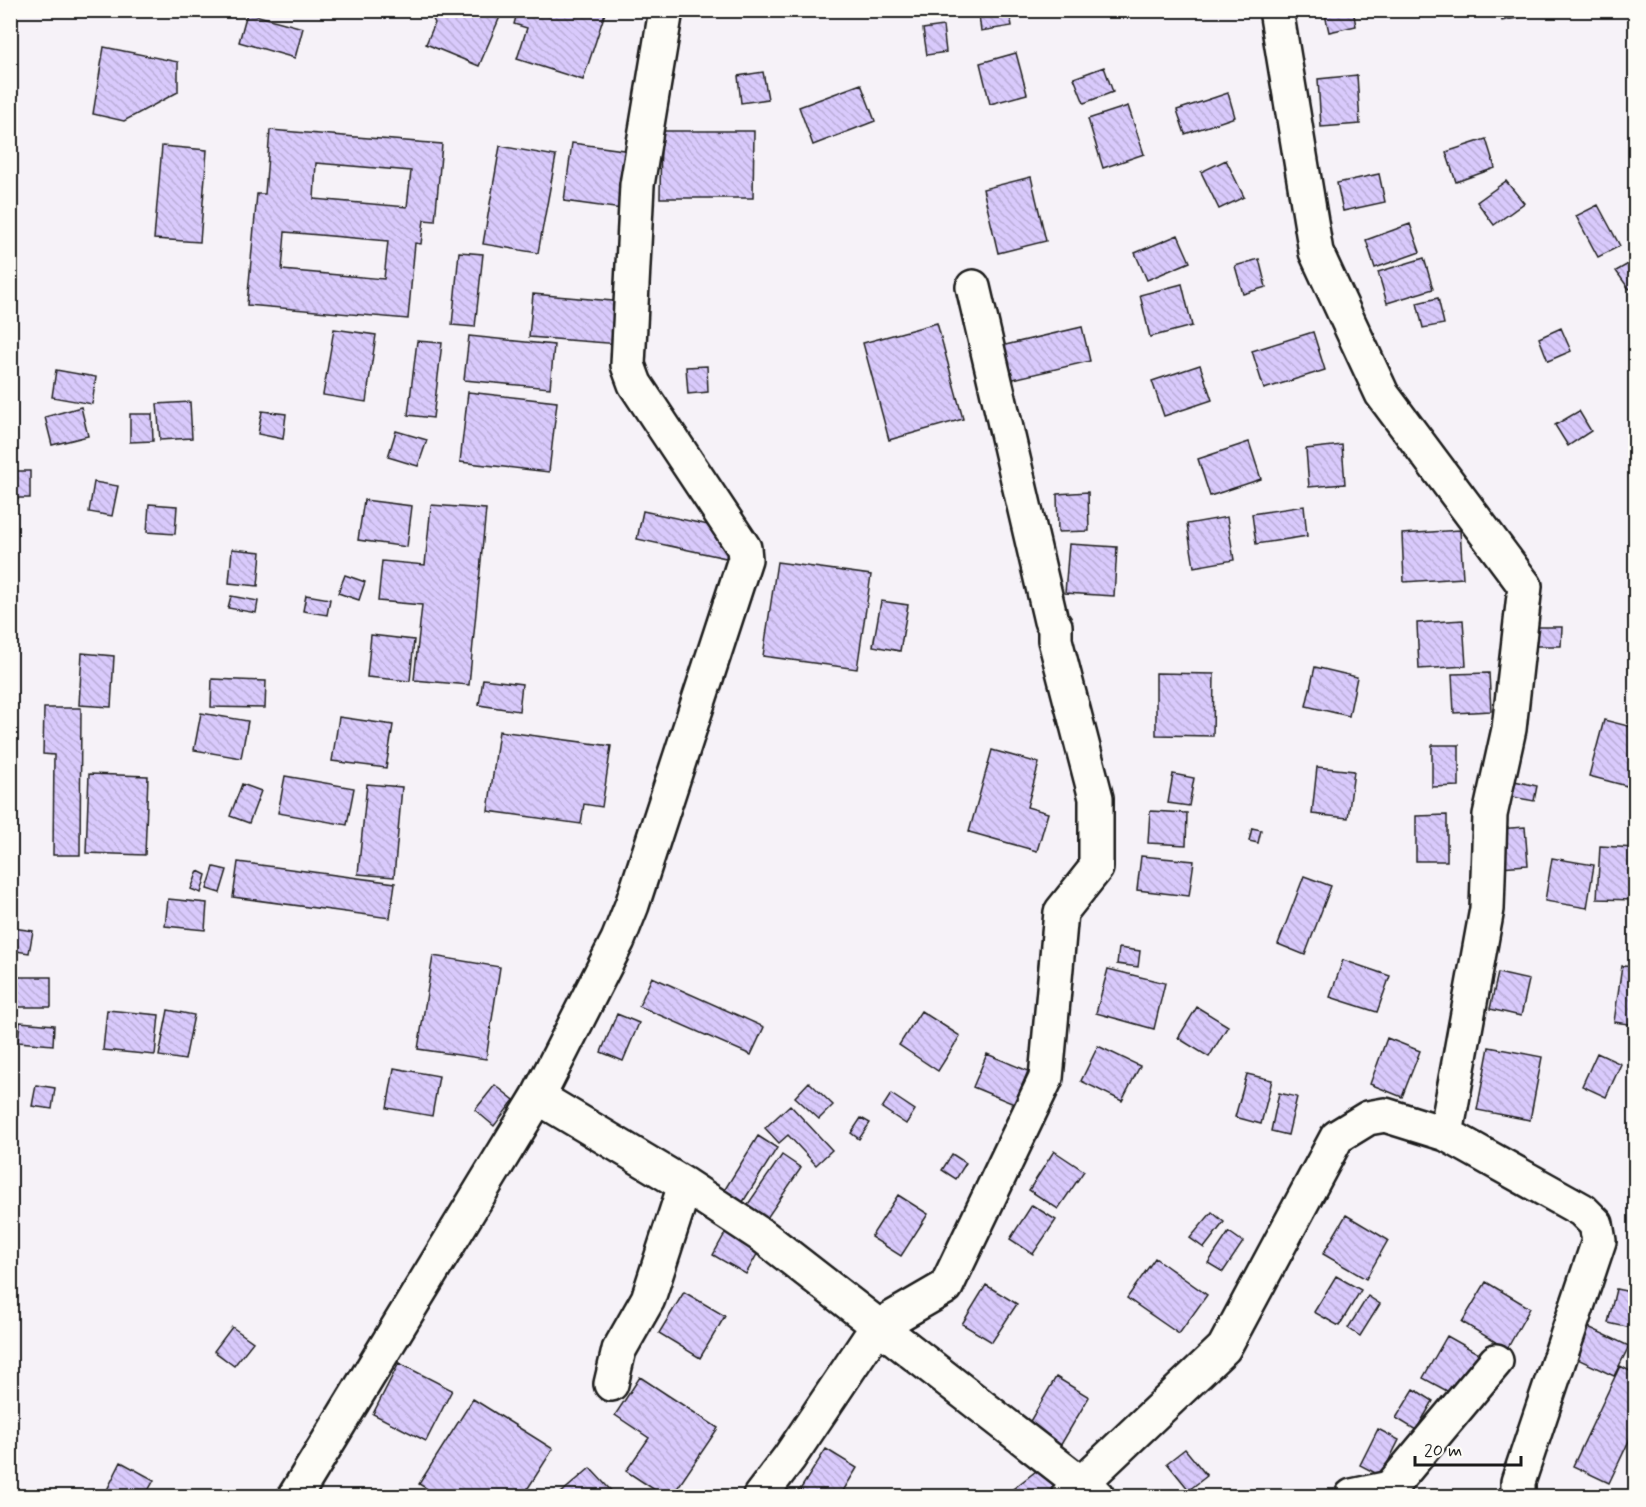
<svg xmlns="http://www.w3.org/2000/svg" width="1646" height="1507" viewBox="0 0 1646 1507" font-family="Mynerve,sans-serif">
<defs>
<pattern id="building-back-hatch" width="6" height="6" patternUnits="userSpaceOnUse" patternTransform="scale(1.5)"><rect width="6" height="6" fill="#d9cafc"/><path d="M-1 5l2 2M0 0l6 6M5-1l2 2" fill="none" stroke="#baadd7"/></pattern>
</defs>
<rect width="100%" height="100%" fill="#f6f2f8"/>
<filter id="ink" filterUnits="userSpaceOnUse"><feTurbulence type="fractalNoise" baseFrequency=".0167" numOctaves="2"/><feDisplacementMap in="SourceGraphic" scale="12" xChannelSelector="R" yChannelSelector="G"/><feConvolveMatrix kernelMatrix="1 2 1 2 8 2 1 2 1" color-interpolation-filters="sRGB"/></filter>
<g filter="url(#ink)">
<path fill="url(#building-back-hatch)" stroke="#1c1c1c" stroke-width="1.5" fill-rule="evenodd" d="M 428,10 L 502,12 L 479,66 L 426,44 L 435,23 Z
M 518,10 L 606,10 L 583,80 L 517,59 L 527,28 L 514,24 Z
M 1009,10 L 1012,26 L 981,31 L 979,15 Z
M 1324,10 L 1353,10 L 1356,26 L 1329,32 Z
M 1499,10 L 1527,10 L 1528,16 L 1502,21 Z
M 247,13 L 303,28 L 295,58 L 239,42 Z
M 943,26 L 946,52 L 927,55 L 923,29 Z
M 104,47 L 178,62 L 178,92 L 124,121 L 93,114 Z
M 1016,53 L 1027,94 L 990,104 L 980,63 Z
M 1104,67 L 1113,92 L 1084,103 L 1074,78 Z
M 763,72 L 768,99 L 741,103 L 738,76 Z
M 1357,75 L 1360,124 L 1321,127 L 1318,79 Z
M 861,84 L 875,121 L 813,145 L 799,107 Z
M 1228,93 L 1235,117 L 1185,134 L 1177,110 Z
M 1128,106 L 1144,154 L 1103,168 L 1088,119 Z
M 270,130 L 442,144 L 435,221 L 424,220 L 421,244 L 415,243 L 408,319 L 247,305 L 257,194 L 265,194 ZM 316,163 L 411,171 L 407,207 L 314,199 ZM 285,232 L 388,241 L 384,279 L 282,270 Z
M 661,131 L 754,131 L 753,198 L 660,198 Z
M 1486,139 L 1495,168 L 1456,182 L 1446,152 Z
M 572,143 L 638,152 L 629,210 L 564,201 Z
M 162,146 L 207,150 L 200,242 L 154,239 Z
M 500,146 L 556,156 L 538,253 L 483,244 Z
M 1226,160 L 1244,197 L 1219,209 L 1201,172 Z
M 1379,174 L 1385,202 L 1343,211 L 1337,183 Z
M 1031,177 L 1046,241 L 998,253 L 983,189 Z
M 1506,181 L 1524,203 L 1494,225 L 1477,202 Z
M 1598,205 L 1620,246 L 1598,257 L 1576,216 Z
M 1410,224 L 1420,252 L 1375,268 L 1366,240 Z
M 1178,235 L 1190,262 L 1147,280 L 1135,253 Z
M 459,252 L 483,254 L 475,327 L 452,325 Z
M 1424,258 L 1433,289 L 1387,303 L 1378,272 Z
M 1259,259 L 1266,287 L 1243,294 L 1235,266 Z
M 1630,263 L 1636,272 L 1636,285 L 1629,289 L 1616,271 Z
M 1182,284 L 1192,326 L 1150,337 L 1140,295 Z
M 533,294 L 624,302 L 620,344 L 529,337 Z
M 1438,298 L 1444,324 L 1423,328 L 1417,303 Z
M 937,323 L 963,419 L 889,440 L 863,343 Z
M 1082,327 L 1090,361 L 1009,380 L 1001,346 Z
M 1561,328 L 1571,351 L 1548,361 L 1539,338 Z
M 334,329 L 376,335 L 366,402 L 323,395 Z
M 1313,332 L 1325,370 L 1264,389 L 1252,351 Z
M 469,336 L 554,345 L 550,388 L 464,380 Z
M 417,341 L 442,343 L 433,418 L 408,415 Z
M 1200,365 L 1212,400 L 1164,416 L 1152,381 Z
M 707,366 L 708,392 L 688,394 L 686,367 Z
M 56,370 L 96,377 L 92,404 L 52,397 Z
M 468,392 L 557,402 L 549,472 L 460,462 Z
M 190,402 L 192,438 L 160,440 L 157,404 Z
M 81,407 L 88,436 L 52,445 L 45,417 Z
M 262,411 L 286,414 L 283,439 L 258,434 Z
M 1579,411 L 1591,431 L 1568,446 L 1555,425 Z
M 130,414 L 152,414 L 153,441 L 130,442 Z
M 396,431 L 427,440 L 418,466 L 388,457 Z
M 1249,442 L 1261,479 L 1210,496 L 1198,459 Z
M 1342,445 L 1345,484 L 1309,487 L 1306,449 Z
M 10,471 L 30,471 L 30,498 L 10,498 Z
M 94,482 L 118,486 L 112,516 L 89,512 Z
M 1088,492 L 1089,531 L 1058,532 L 1057,494 Z
M 364,500 L 412,506 L 407,547 L 358,540 Z
M 149,504 L 177,506 L 175,534 L 147,532 Z
M 431,505 L 486,509 L 469,685 L 414,680 L 422,605 L 378,601 L 382,561 L 425,565 Z
M 1304,506 L 1307,536 L 1256,544 L 1252,514 Z
M 643,511 L 732,530 L 726,558 L 637,539 Z
M 1227,517 L 1234,560 L 1194,567 L 1187,524 Z
M 1460,530 L 1463,578 L 1404,582 L 1402,534 Z
M 1069,544 L 1117,547 L 1114,596 L 1065,593 Z
M 232,549 L 261,552 L 258,586 L 229,583 Z
M 777,562 L 871,575 L 857,669 L 763,656 Z
M 345,575 L 365,582 L 359,600 L 338,593 Z
M 306,595 L 330,599 L 327,615 L 303,611 Z
M 231,596 L 258,601 L 256,613 L 228,608 Z
M 881,601 L 908,605 L 900,651 L 873,646 Z
M 1463,620 L 1466,666 L 1419,669 L 1417,623 Z
M 1532,627 L 1562,627 L 1561,646 L 1532,646 Z
M 371,635 L 414,640 L 410,681 L 367,677 Z
M 82,653 L 114,656 L 111,707 L 79,705 Z
M 1315,667 L 1357,677 L 1349,716 L 1306,706 Z
M 1156,673 L 1214,674 L 1213,736 L 1156,735 Z
M 1489,673 L 1491,711 L 1454,713 L 1452,674 Z
M 212,679 L 266,681 L 265,708 L 211,707 Z
M 483,679 L 522,684 L 519,711 L 479,705 Z
M 44,708 L 81,708 L 80,855 L 53,855 L 54,755 L 43,754 Z
M 201,713 L 248,721 L 241,758 L 194,750 Z
M 339,717 L 393,725 L 386,768 L 332,761 Z
M 1604,720 L 1636,728 L 1636,753 L 1627,786 L 1589,776 Z
M 499,731 L 611,746 L 602,807 L 584,804 L 581,824 L 488,811 Z
M 1432,745 L 1459,745 L 1459,786 L 1432,787 Z
M 992,750 L 1039,763 L 1027,807 L 1048,813 L 1037,851 L 969,832 Z
M 1317,767 L 1354,771 L 1348,818 L 1312,814 Z
M 89,774 L 148,776 L 145,855 L 86,853 Z
M 1173,774 L 1194,778 L 1189,806 L 1168,803 Z
M 285,776 L 354,788 L 347,825 L 278,813 Z
M 1510,780 L 1537,786 L 1534,801 L 1507,796 Z
M 242,784 L 261,791 L 249,823 L 230,816 Z
M 367,784 L 402,787 L 394,877 L 358,874 Z
M 1150,811 L 1187,813 L 1186,845 L 1148,843 Z
M 1447,815 L 1447,861 L 1416,861 L 1416,816 Z
M 1525,827 L 1528,865 L 1499,867 L 1496,829 Z
M 1252,828 L 1261,830 L 1258,843 L 1249,841 Z
M 1600,846 L 1636,848 L 1636,900 L 1597,899 Z
M 1141,856 L 1194,861 L 1189,896 L 1137,890 Z
M 1552,858 L 1594,865 L 1587,908 L 1545,901 Z
M 238,862 L 395,883 L 390,918 L 233,897 Z
M 214,867 L 227,870 L 220,893 L 207,889 Z
M 198,871 L 206,875 L 201,893 L 191,889 Z
M 1304,876 L 1331,886 L 1305,955 L 1278,944 Z
M 168,899 L 207,903 L 205,930 L 165,926 Z
M 13,928 L 33,931 L 29,953 L 10,950 Z
M 1119,948 L 1140,951 L 1138,967 L 1117,964 Z
M 433,956 L 500,967 L 486,1059 L 418,1049 Z
M 1343,960 L 1390,976 L 1377,1012 L 1330,997 Z
M 1622,966 L 1636,967 L 1636,1025 L 1614,1022 Z
M 1108,969 L 1165,983 L 1154,1029 L 1096,1013 Z
M 1498,973 L 1529,980 L 1521,1016 L 1490,1009 Z
M 15,977 L 51,977 L 51,1007 L 15,1007 Z
M 652,977 L 764,1027 L 751,1055 L 639,1006 Z
M 1197,1007 L 1228,1026 L 1209,1057 L 1178,1038 Z
M 107,1010 L 159,1015 L 155,1055 L 103,1050 Z
M 168,1010 L 194,1015 L 185,1060 L 159,1056 Z
M 921,1011 L 960,1036 L 938,1071 L 899,1045 Z
M 617,1014 L 639,1023 L 623,1061 L 601,1052 Z
M 20,1022 L 54,1025 L 53,1045 L 18,1042 Z
M 1387,1038 L 1420,1051 L 1402,1097 L 1370,1084 Z
M 1098,1046 L 1140,1066 L 1122,1101 L 1081,1081 Z
M 1489,1047 L 1542,1057 L 1530,1120 L 1477,1110 Z
M 1597,1053 L 1621,1064 L 1606,1097 L 1582,1086 Z
M 987,1054 L 1028,1071 L 1014,1104 L 973,1087 Z
M 394,1068 L 439,1076 L 432,1116 L 387,1108 Z
M 1247,1074 L 1272,1080 L 1261,1124 L 1235,1117 Z
M 809,1082 L 833,1105 L 819,1119 L 795,1097 Z
M 36,1085 L 55,1088 L 52,1109 L 32,1106 Z
M 495,1085 L 514,1100 L 494,1126 L 475,1110 Z
M 1279,1093 L 1297,1097 L 1288,1135 L 1271,1131 Z
M 891,1094 L 915,1110 L 906,1124 L 882,1108 Z
M 790,1105 L 832,1150 L 816,1165 L 788,1135 L 779,1143 L 765,1128 Z
M 861,1118 L 870,1123 L 859,1139 L 851,1133 Z
M 758,1136 L 777,1148 L 741,1205 L 722,1194 Z
M 1054,1151 L 1084,1171 L 1058,1209 L 1029,1190 Z
M 952,1154 L 966,1163 L 956,1179 L 942,1170 Z
M 782,1155 L 801,1168 L 765,1221 L 746,1207 Z
M 898,1195 L 928,1214 L 901,1256 L 871,1237 Z
M 1032,1205 L 1056,1220 L 1033,1254 L 1010,1239 Z
M 1212,1212 L 1224,1222 L 1204,1248 L 1190,1238 Z
M 1346,1215 L 1388,1240 L 1366,1279 L 1323,1254 Z
M 728,1228 L 761,1247 L 746,1274 L 713,1255 Z
M 1229,1232 L 1243,1242 L 1223,1272 L 1208,1263 Z
M 1155,1258 L 1207,1295 L 1179,1334 L 1127,1298 Z
M 1336,1276 L 1361,1290 L 1339,1326 L 1314,1312 Z
M 1486,1282 L 1530,1308 L 1507,1349 L 1462,1322 Z
M 986,1285 L 1017,1304 L 992,1342 L 962,1324 Z
M 1616,1289 L 1636,1293 L 1636,1329 L 1608,1323 Z
M 684,1292 L 725,1316 L 700,1358 L 659,1333 Z
M 1368,1296 L 1380,1304 L 1360,1336 L 1348,1328 Z
M 1584,1325 L 1629,1346 L 1614,1376 L 1569,1355 Z
M 232,1327 L 253,1342 L 234,1366 L 214,1351 Z
M 1447,1336 L 1481,1355 L 1458,1397 L 1423,1378 Z
M 399,1363 L 452,1390 L 426,1441 L 373,1414 Z
M 1620,1366 L 1636,1374 L 1636,1426 L 1609,1483 L 1573,1466 Z
M 640,1377 L 718,1428 L 672,1496 L 664,1496 L 626,1471 L 649,1438 L 615,1415 Z
M 1056,1377 L 1089,1397 L 1059,1448 L 1026,1428 Z
M 1414,1389 L 1433,1401 L 1416,1430 L 1396,1418 Z
M 473,1399 L 553,1449 L 523,1496 L 439,1496 L 419,1484 Z
M 1378,1429 L 1399,1440 L 1381,1476 L 1360,1465 Z
M 826,1449 L 857,1468 L 840,1496 L 796,1496 Z
M 1185,1449 L 1207,1476 L 1189,1490 L 1167,1463 Z
M 121,1462 L 154,1480 L 145,1496 L 119,1496 L 107,1490 Z
M 590,1468 L 616,1496 L 565,1496 L 561,1493 Z
M 1040,1468 L 1063,1496 L 1018,1496 L 1013,1489 Z"/>
<g fill="none" stroke-linecap="round" stroke-linejoin="round">
<defs>
<path id="street" d="M 1276,10 L 1316,252 L 1382,394 L 1525,586 L 1509,729 L 1490,815 L 1487,909 L 1446,1134
M 538,1097 L 685,1185 L 764,1237 L 1097,1496
M 611,1384 L 619,1350 L 648,1299 L 685,1185
M 295,1496 L 538,1097 L 618,940 L 632,905 L 745,559 L 744,548 L 738,539 L 635,384 L 628,365 L 637,185 L 666,10
M 760,1496 L 789,1458 L 877,1327 L 946,1287 L 1046,1078 L 1061,912 L 1096,868 L 1096,798 L 1055,640 L 1055,626 L 1051,621 L 973,287
M 1068,1496 L 1224,1348 L 1337,1137 L 1368,1118 L 1385,1115 L 1446,1134 L 1582,1210 L 1596,1224 L 1599,1241 L 1518,1482 L 1518,1496
M 1352,1496 L 1390,1488 L 1496,1361"/>
</defs>
<use href="#street" stroke="#1c1c1c" stroke-width="38"/>
<use href="#street" stroke="#fdfcf7" stroke-width="33"/>
</g>
</g>
<rect width="1646" height="1507" fill="none" stroke="#fdfcf7" stroke-width="36"/>
<rect x="18" y="18" width="1610" height="1471" fill="none" stroke="#1c1c1c" stroke-width="2" filter="url(#ink)"/>
<path d="M1415 1456v9h106v-9" fill="none" stroke="#1c1c1c" stroke-width="3"/>
<text x="1424" y="1456" font-size="18" fill="#1c1c1c" stroke="#fdfcf7" stroke-width="4.5" paint-order="stroke">20 m</text>
</svg>
